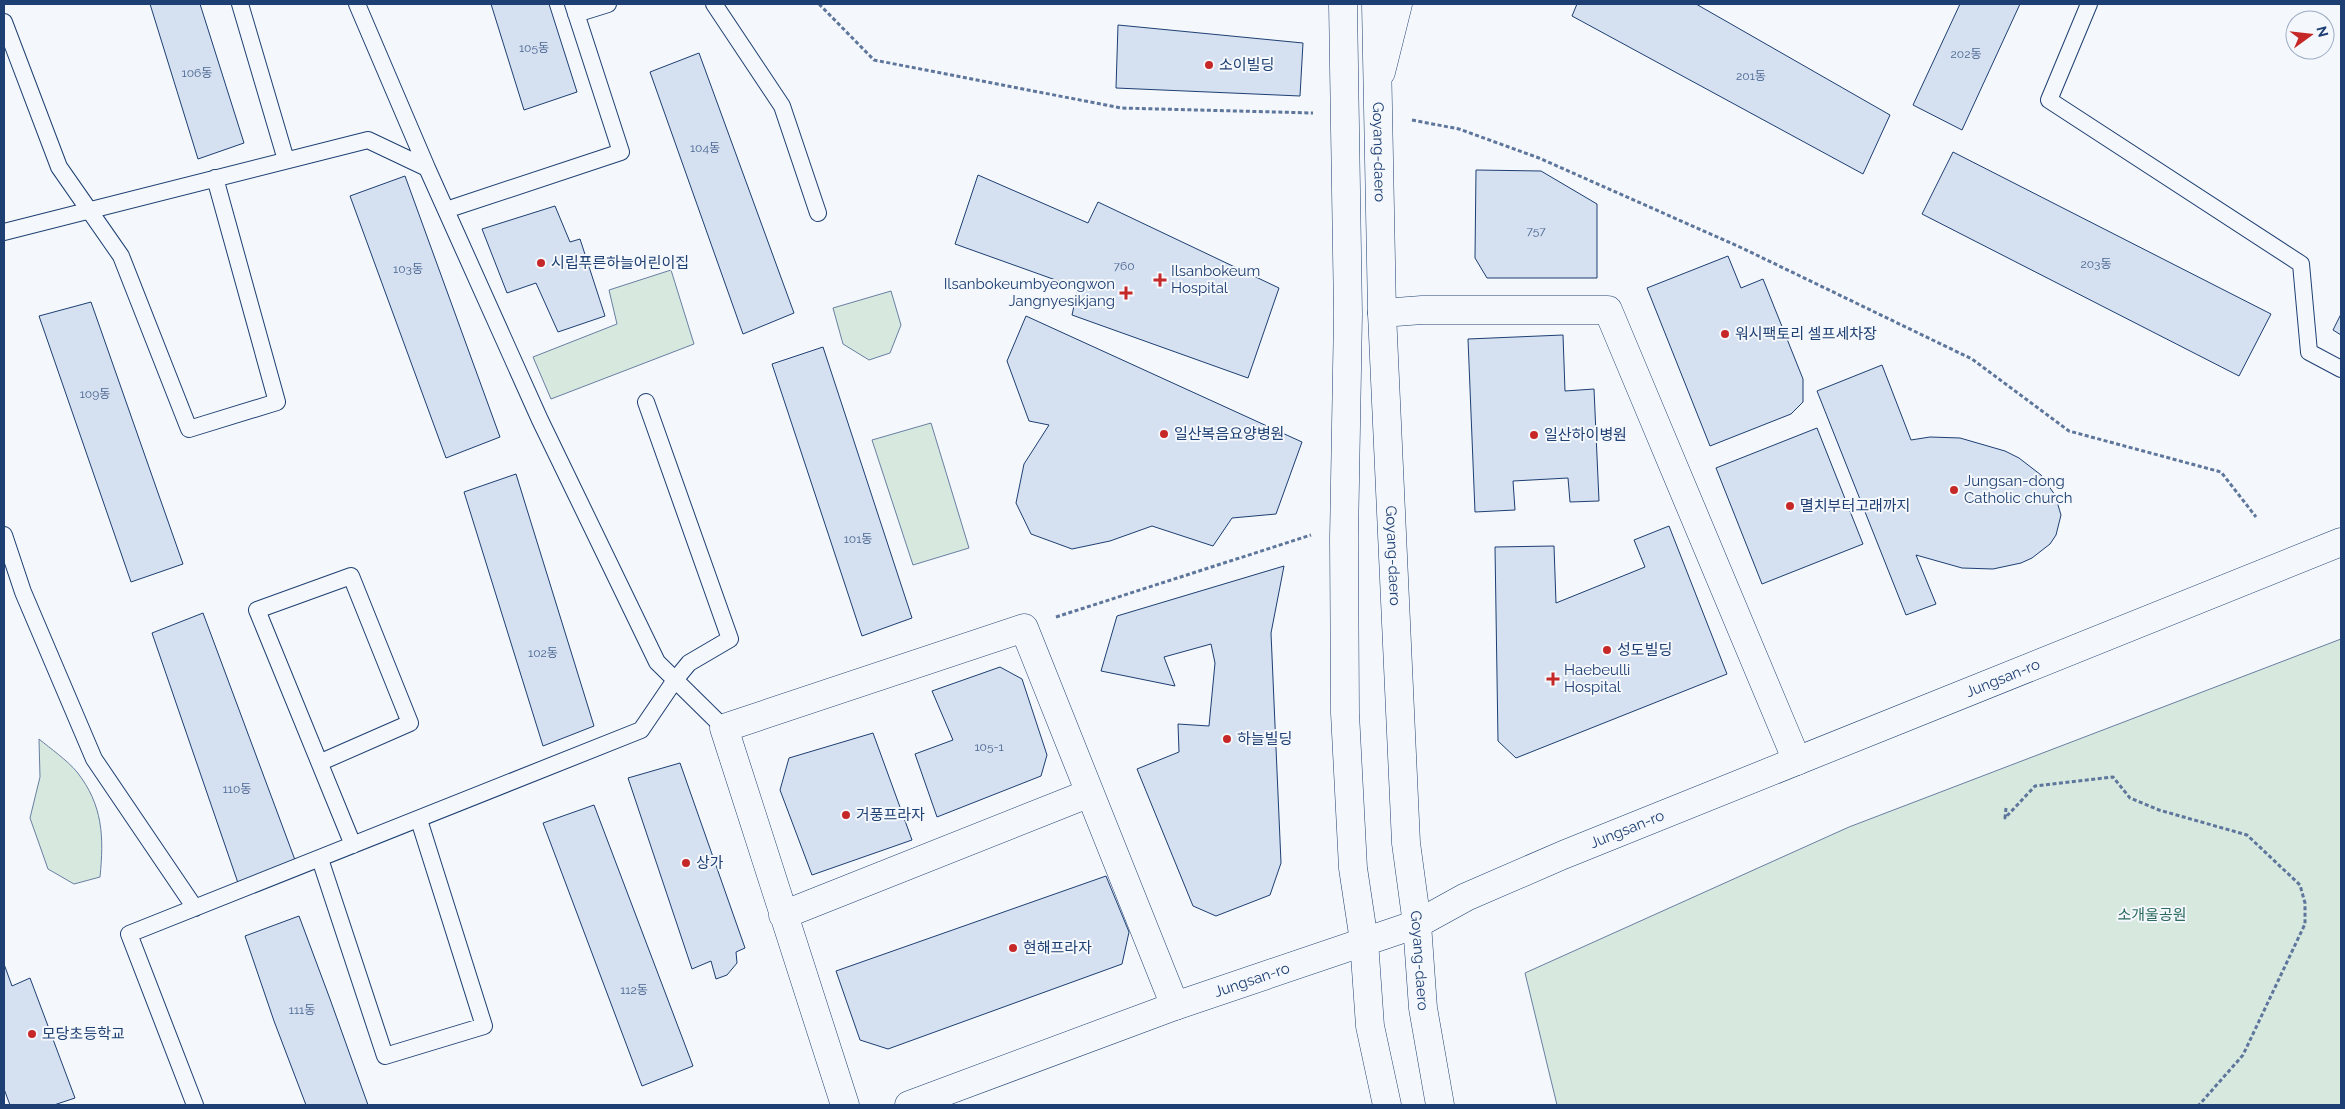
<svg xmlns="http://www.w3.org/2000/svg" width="2345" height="1109" viewBox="0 0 2345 1109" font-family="Raleway,'Noto Sans KR',sans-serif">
<rect width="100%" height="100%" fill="#f4f7fb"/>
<path fill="#d7e8df" stroke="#687fa3" d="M 671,270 L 694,344 L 551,399 L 533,357 L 617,324 L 609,290 Z
M 891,291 L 901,325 L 890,353 L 869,360 L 843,344 L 833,308 Z
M 931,423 L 969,548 L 913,565 L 872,440 Z
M 2341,639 L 2341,1105 L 1557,1105 L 1525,973 L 1849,827 Z
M 39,739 C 51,749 67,760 77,772 C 103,805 104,837 100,877 L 74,884 L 48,869 L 30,818 L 40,777 Z"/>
<path fill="#d5e0f0" stroke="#1d3f73" d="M 150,4 L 200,4 L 244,143 L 198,159 Z
M 491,4 L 549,4 L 577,92 L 524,110 Z
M 1577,4 L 1696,4 L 1890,115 L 1863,174 L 1572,16 Z
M 1960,4 L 2020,4 L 1962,130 L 1913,105 Z
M 1118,25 L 1303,43 L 1300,96 L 1116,88 Z
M 699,53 L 794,313 L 743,334 L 650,72 Z
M 1953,152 L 2271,314 L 2239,376 L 1922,214 Z
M 1476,170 L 1541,171 L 1597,204 L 1597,278 L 1487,278 L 1475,258 Z
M 978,175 L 1088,223 L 1098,202 L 1279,288 L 1248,378 L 1072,315 L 1078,288 L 955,244 Z
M 405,176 L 500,437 L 446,458 L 350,196 Z
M 555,206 L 570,242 L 580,239 L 605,316 L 558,332 L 536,283 L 507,293 L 482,229 Z
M 1728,256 L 1741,288 L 1763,279 L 1803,379 L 1803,402 L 1791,414 L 1710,446 L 1647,288 Z
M 91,302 L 183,564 L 131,582 L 39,316 Z
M 2341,314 L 2341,335 L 2333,330 Z
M 1026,316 L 1302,442 L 1276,514 L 1232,518 L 1213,546 L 1152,526 L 1110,541 L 1072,549 L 1031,534 L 1016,503 L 1024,464 L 1049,425 L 1029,421 L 1007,361 Z
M 1563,335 L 1565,391 L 1594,389 L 1599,501 L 1570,502 L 1568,478 L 1513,481 L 1515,510 L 1475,512 L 1468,339 Z
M 823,347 L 912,618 L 862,636 L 772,364 Z
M 1882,365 L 1911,440 L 1930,437 L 1960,438 L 2005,451 L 2019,458 L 2041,475 L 2055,495 L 2061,515 L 2056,535 L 2050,544 L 2032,558 L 2021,563 L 1993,569 L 1962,568 L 1916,555 L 1936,604 L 1906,615 L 1817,391 Z
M 1817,428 L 1863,544 L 1762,584 L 1716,468 Z
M 516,474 L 594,726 L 543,746 L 464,492 Z
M 1669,526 L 1727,674 L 1516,758 L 1498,741 L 1495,547 L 1554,546 L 1556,603 L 1645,567 L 1634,540 Z
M 1284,566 L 1271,633 L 1281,863 L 1270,895 L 1216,916 L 1193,906 L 1137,769 L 1179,752 L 1178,724 L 1209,726 L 1215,663 L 1211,644 L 1164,657 L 1175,686 L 1101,671 L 1117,616 Z
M 203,613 L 295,860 L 238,883 L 152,633 Z
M 1000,667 L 1022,679 L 1047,755 L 1041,776 L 937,817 L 915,754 L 953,740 L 932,691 Z
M 873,733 L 912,840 L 812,875 L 780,790 L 789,758 Z
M 680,763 L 745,948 L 736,952 L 737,963 L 727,975 L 716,979 L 711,961 L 692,969 L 628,778 Z
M 594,805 L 693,1066 L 642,1086 L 543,823 Z
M 1106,876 L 1129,932 L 1122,964 L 888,1049 L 860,1040 L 836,971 Z
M 299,916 L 330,999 L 368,1105 L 306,1105 L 274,1021 L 245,936 Z
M 4,964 L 12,986 L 30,978 L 75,1098 L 54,1105 L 10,1105 L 4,1089 Z"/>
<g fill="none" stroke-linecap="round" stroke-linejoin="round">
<defs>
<path id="lane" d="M 240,4 L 286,160
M 357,4 L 427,168
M 714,4 L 782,106 L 818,213
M 2089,4 L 2049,100 L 2301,264 L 2309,352 L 2341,369
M 576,14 L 608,4
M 4,22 L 59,167 L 121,256 L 189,429 L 277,402 L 215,178
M 446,210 L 621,152 L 573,4
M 4,232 L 368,140 L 427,168 L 540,420 L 657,662 L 724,728
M 4,535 L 23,592 L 94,759 L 195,908
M 321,762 L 410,723 L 351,576 L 257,610 L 353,845
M 320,859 L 385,1056 L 484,1026 L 419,820
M 195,1105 L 129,934 L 641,730 L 675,680 L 689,663 L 730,639 L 646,402"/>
<path id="street" d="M 1381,72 L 1398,4
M 1382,313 L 1422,310 L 1608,310 L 1797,761
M 783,915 L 1090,793
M 845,1105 L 724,728 L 1024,628 L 1175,1006"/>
<g id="secondary">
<path id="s1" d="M 909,1105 L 1175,1006 L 1417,924 L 1466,897 L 1563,855 L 2341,542"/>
</g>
<g id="primary">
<path d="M 1343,4 L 1348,314 L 1344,538 L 1345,713 L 1353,868 L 1364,941 L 1370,1026 L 1387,1105"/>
<path id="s2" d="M 1376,4 L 1382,313 L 1406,843 L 1417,924 L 1423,1008 L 1440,1105"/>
</g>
</defs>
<use href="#lane" stroke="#1d3f73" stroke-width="18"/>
<use href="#street" stroke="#1d3f73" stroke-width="29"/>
<use href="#secondary" stroke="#1d3f73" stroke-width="29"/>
<use href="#primary" stroke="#1d3f73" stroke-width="29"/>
<path stroke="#5e769c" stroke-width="3" stroke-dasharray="4 2.5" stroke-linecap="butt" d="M 819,4 L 874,60 L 1121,108 L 1313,113
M 1412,120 L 1459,129 L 1539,158 L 1742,248 L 1972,359 L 2069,431 L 2221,472 L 2256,517
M 1056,617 L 1311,535
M 2006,808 L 2005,818 L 2035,786 L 2113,777 L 2130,798 L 2159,810 L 2247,835 L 2300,885 L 2305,903 L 2305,924 L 2243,1055 L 2199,1105"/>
<use href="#lane" stroke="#f4f7fb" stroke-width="16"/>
<use href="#street" stroke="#f4f7fb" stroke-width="28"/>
<use href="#secondary" stroke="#f4f7fb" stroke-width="28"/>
<use href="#primary" stroke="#f4f7fb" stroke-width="28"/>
</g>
<g fill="#c62828" stroke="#f4f7fb" stroke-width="2">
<circle cx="1209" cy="65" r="5"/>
<circle cx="541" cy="263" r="5"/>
<path d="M1157.5 272.5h5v5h5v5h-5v5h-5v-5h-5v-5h5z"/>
<path d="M1123.5 285.5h5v5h5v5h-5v5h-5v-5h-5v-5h5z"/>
<circle cx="1725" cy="334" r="5"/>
<circle cx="1164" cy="434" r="5"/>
<circle cx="1534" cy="435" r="5"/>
<circle cx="1954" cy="490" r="5"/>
<circle cx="1790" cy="506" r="5"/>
<circle cx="1607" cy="650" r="5"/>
<path d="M1550.5 671.5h5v5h5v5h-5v5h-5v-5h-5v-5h5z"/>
<circle cx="1227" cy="739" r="5"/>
<circle cx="846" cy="815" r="5"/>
<circle cx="686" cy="863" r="5"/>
<circle cx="1013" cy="948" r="5"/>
<circle cx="32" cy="1034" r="5"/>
</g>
<g text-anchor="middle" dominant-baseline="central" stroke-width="4" stroke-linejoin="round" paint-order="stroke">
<g font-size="12" fill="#4b6792">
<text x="534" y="48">105동</text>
<text x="1966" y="54">202동</text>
<text x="197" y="73">106동</text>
<text x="1751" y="76">201동</text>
<text x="705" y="148">104동</text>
<text x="1536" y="231">757</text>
<text x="2096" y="264">203동</text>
<text x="1124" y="266">760</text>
<text x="408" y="269">103동</text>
<text x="95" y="394">109동</text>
<text x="858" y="539">101동</text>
<text x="543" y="653">102동</text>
<text x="989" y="747">105-1</text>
<text x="237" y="789">110동</text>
<text x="634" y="990">112동</text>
<text x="302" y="1010">111동</text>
</g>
<g font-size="15" fill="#1d3f73" stroke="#f4f7fb" text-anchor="start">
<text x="1219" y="65">소이빌딩</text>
<text x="551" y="263">시립푸른하늘어린이집</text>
<text x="1171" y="271">Ilsanbokeum<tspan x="1171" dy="17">Hospital</tspan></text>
<text x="1115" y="284" text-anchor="end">Ilsanbokeumbyeongwon<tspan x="1115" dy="17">Jangnyesikjang</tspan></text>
<text x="1735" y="334">워시팩토리 셀프세차장</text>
<text x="1174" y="434">일산복음요양병원</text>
<text x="1544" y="435">일산하이병원</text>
<text x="1964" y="481">Jungsan-dong<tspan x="1964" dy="17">Catholic church</tspan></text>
<text x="1800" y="506">멸치부터고래까지</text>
<text x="1617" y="650">성도빌딩</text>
<text x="1564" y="670">Haebeulli<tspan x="1564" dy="17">Hospital</tspan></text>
<text x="1237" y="739">하늘빌딩</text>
<text x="856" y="815">거풍프라자</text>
<text x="696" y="863">상가</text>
<text x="1023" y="948">현해프라자</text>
<text x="42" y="1034">모당초등학교</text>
</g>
<g font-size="15" fill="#1d3f73" stroke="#f4f7fb">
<text stroke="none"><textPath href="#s2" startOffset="148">Goyang-daero</textPath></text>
<text stroke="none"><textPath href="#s2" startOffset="552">Goyang-daero</textPath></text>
<text stroke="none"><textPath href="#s1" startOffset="1175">Jungsan-ro</textPath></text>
<text stroke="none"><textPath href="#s1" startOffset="770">Jungsan-ro</textPath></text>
<text stroke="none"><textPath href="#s2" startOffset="958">Goyang-daero</textPath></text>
<text stroke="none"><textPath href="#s1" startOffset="365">Jungsan-ro</textPath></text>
</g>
<g font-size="15" fill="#2c6c60" stroke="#f4f7fb">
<text x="2152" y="915">소개울공원</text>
</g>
</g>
<rect width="2345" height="1109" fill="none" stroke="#1d3f73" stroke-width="10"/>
<g transform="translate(2310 35) rotate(75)"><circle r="24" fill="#f4f7fb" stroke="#9eadc5"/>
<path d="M0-4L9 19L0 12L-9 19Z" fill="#c62828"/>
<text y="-8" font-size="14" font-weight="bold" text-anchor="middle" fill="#1d3f73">N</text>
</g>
</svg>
